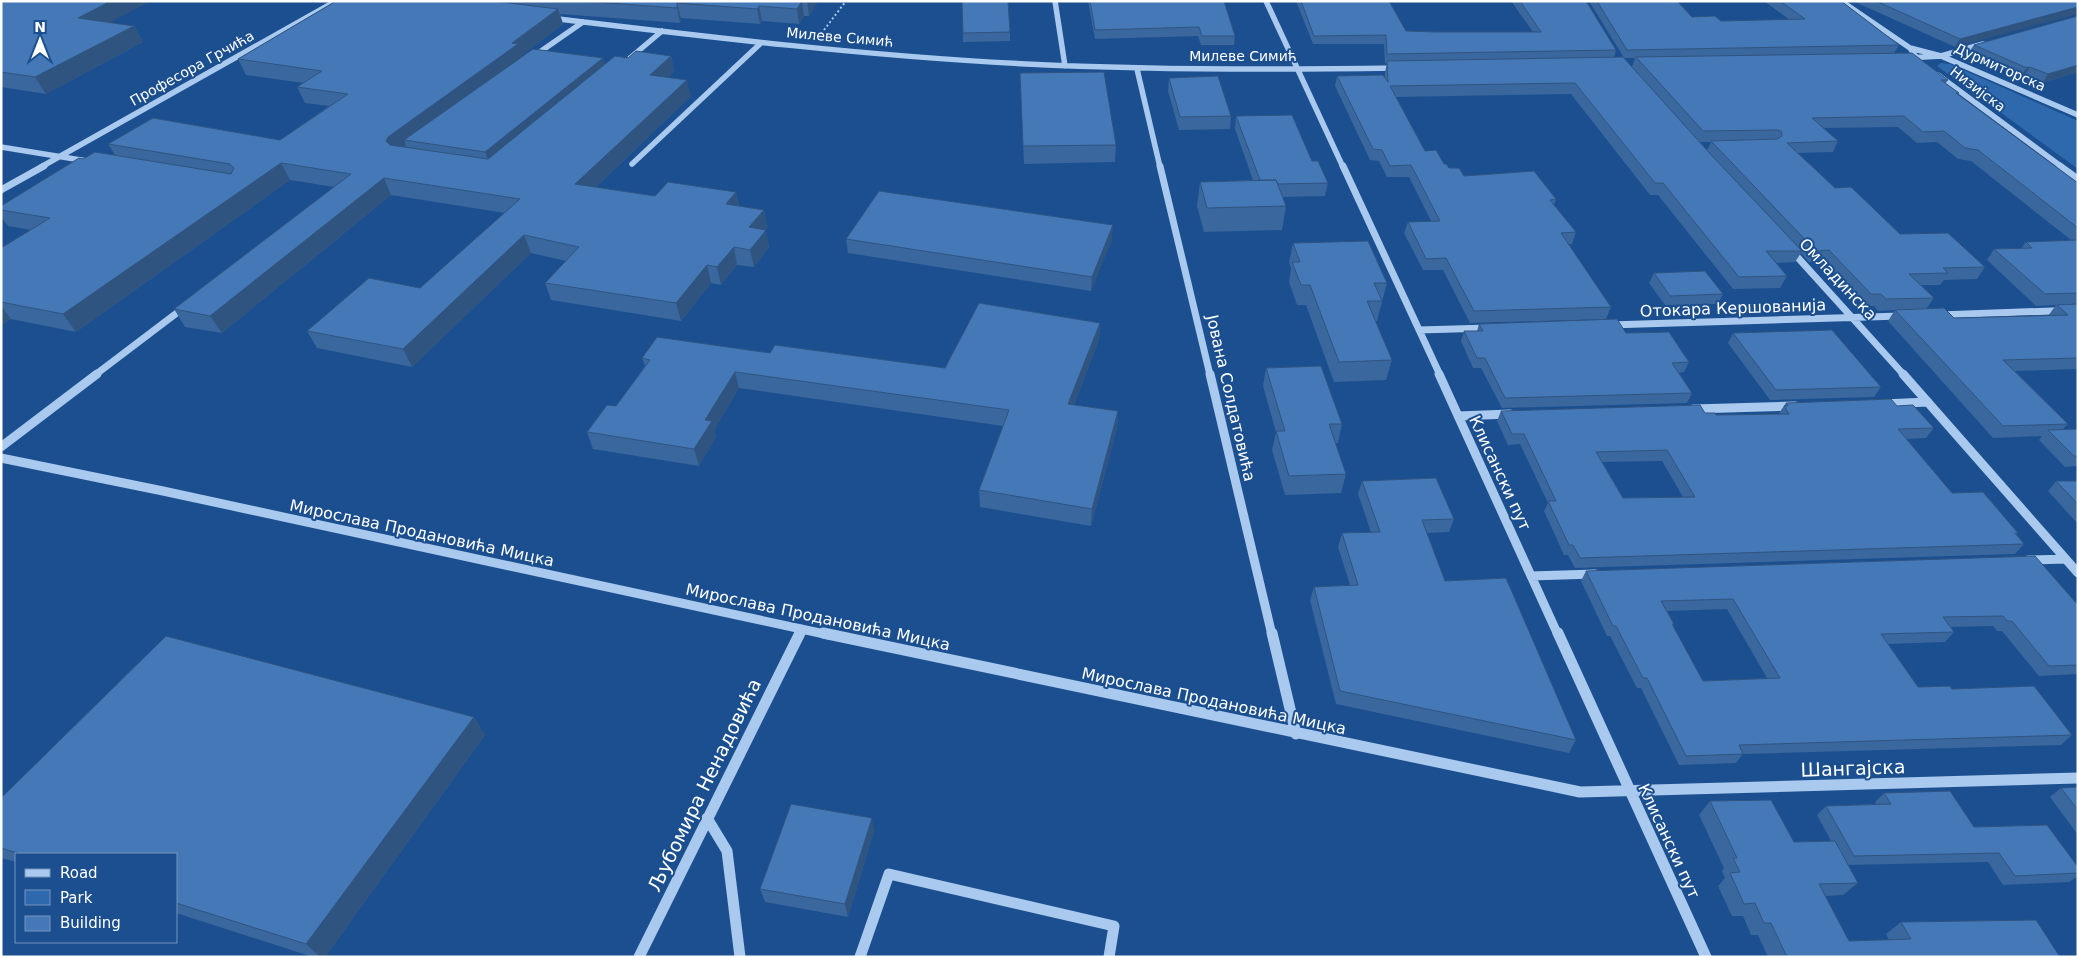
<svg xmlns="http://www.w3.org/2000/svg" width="2079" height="958" viewBox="0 0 2079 958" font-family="'DejaVu Sans',sans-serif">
<rect width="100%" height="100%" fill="#1b4f8f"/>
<path fill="#2e69ad" d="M 1941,63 L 1950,64 L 2078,121 L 2078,169 L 1937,66 Z"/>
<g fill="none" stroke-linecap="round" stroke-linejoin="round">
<path stroke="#a9c9ee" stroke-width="2" stroke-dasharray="2 2.5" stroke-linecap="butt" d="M 824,30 L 846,1"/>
<path stroke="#a9c9ee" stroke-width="5.5" d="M 1055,1 L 1065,66
M 1266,1 L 1343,167
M 1841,1 L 1910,48 L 1918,60
M 550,18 C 708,37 867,56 1026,64 C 1149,70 1273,70 1397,68
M 1910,48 L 1941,56 L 2078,115
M 534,56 L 583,22
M 630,58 L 662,31
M 1908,58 L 1941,56 L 1983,44
M 1137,69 L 1160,167
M 1938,75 L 2062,167
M 1,147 L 87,161
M 632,164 L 761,43
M 41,167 L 336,1"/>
<path stroke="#a9c9ee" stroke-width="7" d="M 1160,166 L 1210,375
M 1343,166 L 1440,375
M 2060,166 L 2078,179
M 1,190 L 44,166
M 1791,250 L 1904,375
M 1939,315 L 2078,310
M 1609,325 L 1901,316
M 1419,330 L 1489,328
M 95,375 L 186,306"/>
<path stroke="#a9c9ee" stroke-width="9" d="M 1210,374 L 1272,635
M 1439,374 L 1558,635
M 1903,374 L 2078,573
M 1883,404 L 1928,402
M 1693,409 L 1795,406
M 1458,416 L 1510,414
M 1,447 L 97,374
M 1,458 L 163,491 L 829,635
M 2028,560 L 2065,559
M 1531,576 L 1595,574
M 799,635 L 802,629"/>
<path stroke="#a9c9ee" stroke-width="11" d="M 823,633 L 1580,792 L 2078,778
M 1272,633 L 1296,734
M 1558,633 L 1706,957
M 707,818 L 727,851 L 740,957
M 639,957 L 800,633
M 860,957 L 889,874 L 1114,926 L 1109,957"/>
</g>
<path fill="#3a679d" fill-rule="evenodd" d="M 1,1 L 109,23 L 134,26 L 143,42 L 46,94 L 1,87 Z
M 336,1 L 818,1 L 809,16 L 804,16 L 799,24 L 762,21 L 760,24 L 681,18 L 680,23 L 560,14 L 563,24 L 522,55 L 522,56 L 605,64 L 628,58 L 671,56 L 674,71 L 668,77 L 691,96 L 596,187 L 655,196 L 736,192 L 739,206 L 764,210 L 767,227 L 765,230 L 769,247 L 754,267 L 737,265 L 721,285 L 711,283 L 681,321 L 551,300 L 545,283 L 566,261 L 531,253 L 412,367 L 317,348 L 307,331 L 420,288 L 505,213 L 391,195 L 222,333 L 185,327 L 174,309 L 334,187 L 290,180 L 76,332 L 11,319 L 1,325 L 1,248 L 31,230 L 8,226 L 1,217 L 1,206 L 83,159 L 115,155 L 108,144 L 280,140 L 329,106 L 305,103 L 297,87 L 303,83 L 246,75 L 238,59 Z
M 962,1 L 1010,32 L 1010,41 L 963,42 Z
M 1088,1 L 1224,1 L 1235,36 L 1234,45 L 1201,45 L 1198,36 L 1095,39 Z
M 1296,1 L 1389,1 L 1406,31 L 1435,32 L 1533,32 L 1511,1 L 1586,1 L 1616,50 L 1614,58 L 1624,58 L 1589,1 L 1677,1 L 1692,17 L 1721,21 L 1790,20 L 1764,1 L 1841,1 L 1899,45 L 1894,53 L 1948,80 L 1945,84 L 1959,93 L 1958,95 L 2078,183 L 2078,369 L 2015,371 L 2068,424 L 2063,429 L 2078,429 L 2078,466 L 2065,467 L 2039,440 L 2042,436 L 1993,438 L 1888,321 L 1895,310 L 1878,311 L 1874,306 L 1864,306 L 1823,262 L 1809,262 L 1801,253 L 1795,262 L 1776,263 L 1787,276 L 1780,288 L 1733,289 L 1658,195 L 1650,195 L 1571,94 L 1395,97 L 1425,151 L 1449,168 L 1464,176 L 1556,199 L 1554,205 L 1576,232 L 1572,244 L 1568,244 L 1611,307 L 1606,319 L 1470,323 L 1443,270 L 1423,270 L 1404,233 L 1408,222 L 1431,221 L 1409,177 L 1387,177 L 1379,161 L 1370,160 L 1335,86 L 1337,76 L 1385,77 L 1385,72 L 1387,63 L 1385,63 L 1384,44 L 1313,44 ZM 1624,58 L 1635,58 L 1632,67 ZM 1898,127 L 1917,143 L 1937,142 L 1958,159 L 1971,161 L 2071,240 L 2026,242 L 2021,248 L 1994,249 L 1987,260 L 2036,306 L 2056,305 L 2048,316 L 1954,318 L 1926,309 L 1934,298 L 1921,285 L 1940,285 L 1944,280 L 1977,279 L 1985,267 L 1900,234 L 1835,188 L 1798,153 L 1833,152 L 1838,141 L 1824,128 ZM 1700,142 L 1711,142 L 1707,150 Z
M 1853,1 L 2078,1 L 1955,47 Z
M 2078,16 L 2078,72 L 2043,83 L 2025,75 L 2021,76 L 1968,53 L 1974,45 Z
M 1020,73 L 1116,145 L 1115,162 L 1024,164 Z
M 1169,78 L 1231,116 L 1230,129 L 1179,130 L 1168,91 Z
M 1236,116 L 1312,161 L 1328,183 L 1325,196 L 1283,197 L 1286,206 L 1282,230 L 1204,232 L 1197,206 L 1200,182 L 1253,180 L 1235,129 Z
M 846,239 L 1112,239 L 1091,291 L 848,253 Z
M 1293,243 L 1387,283 L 1377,321 L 1375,321 L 1392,360 L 1386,380 L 1334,382 L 1306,305 L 1297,305 L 1289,282 L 1291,268 L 1289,262 Z
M 1654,273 L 1723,294 L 1718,304 L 1665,305 L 1649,283 Z
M 1100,323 L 1099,339 L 1074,405 L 1118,411 L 1117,428 L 1091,526 L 980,507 L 979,490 L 1003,426 L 739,388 L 714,430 L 716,437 L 699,466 L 593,449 L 587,432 L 616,406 L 645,366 L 642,358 L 770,353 L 945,368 Z
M 1479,324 L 1626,333 L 1689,362 L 1684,372 L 1679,373 L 1692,393 L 1687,403 L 1502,408 L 1481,368 L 1473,368 L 1461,341 L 1464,331 L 1477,331 Z
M 1733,333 L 1881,387 L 1874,397 L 1770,400 L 1728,343 Z
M 1266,368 L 1342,424 L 1338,443 L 1335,443 L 1346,474 L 1341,493 L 1285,495 L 1272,450 L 1276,432 L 1263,386 Z
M 1786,403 L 1897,406 L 1934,428 L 1926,438 L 1906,439 L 1952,493 L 2018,533 L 2017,535 L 2024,544 L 2015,554 L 1575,568 L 1568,555 L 1564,555 L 1544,511 L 1548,503 L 1520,444 L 1508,445 L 1497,421 L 1501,411 L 1705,413 L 1716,415 L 1780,414 L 1779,413 ZM 1662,461 L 1683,497 L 1623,498 L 1602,462 Z
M 1362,481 L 1454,519 L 1449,532 L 1427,533 L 1445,581 L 1576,740 L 1569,753 L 1336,704 L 1310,600 L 1314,587 L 1350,585 L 1338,547 L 1342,533 L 1371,532 L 1358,494 Z
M 2056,481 L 2078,481 L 2078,524 L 2048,491 Z
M 1586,571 L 2078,605 L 2078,674 L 2039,676 L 2002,631 L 1997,631 L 1993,626 L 1951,627 L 1954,632 L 1945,642 L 1888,644 L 1918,687 L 1952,689 L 2072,735 L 2061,745 L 1743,754 L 1736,763 L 1679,765 L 1641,688 L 1637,688 L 1610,636 L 1607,636 L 1581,581 ZM 1727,609 L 1767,678 L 1703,681 L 1673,626 L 1674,624 L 1667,611 Z
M 474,717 L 485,735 L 325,957 L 313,957 L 176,913 L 176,854 L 16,854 L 16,862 L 1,858 L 1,798 Z
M 2078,787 L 2078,835 L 2050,797 L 2061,788 Z
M 1884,793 L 2078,867 L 2078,876 L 2069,882 L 2003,885 L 1988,862 L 1848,865 L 1858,883 L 1843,895 L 1825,896 L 1849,941 L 1889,940 L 1886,934 L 1901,922 L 2060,957 L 1768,957 L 1758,935 L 1751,935 L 1743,916 L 1732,916 L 1718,886 L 1725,878 L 1722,871 L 1724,868 L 1699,815 L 1710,801 L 1794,842 L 1831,841 L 1817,815 L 1826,806 L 1876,804 L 1875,802 Z
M 874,831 L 848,917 L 765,902 L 760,889 Z"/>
<path fill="#305480" d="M 111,1 L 151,1 L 87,34 L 78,18 Z
M 802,1 L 804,16 L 799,24 L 797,9 Z
M 807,1 L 818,1 L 809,16 Z
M 677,3 L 681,18 L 680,23 L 677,8 Z
M 759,6 L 762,21 L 760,24 L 757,9 Z
M 2078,7 L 2078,14 L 1955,47 L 1960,39 Z
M 558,9 L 563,24 L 522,55 L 523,60 L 404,140 L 406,145 L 395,153 L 386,141 L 388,137 Z
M 134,26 L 143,42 L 46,94 L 35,77 Z
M 671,56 L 674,71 L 654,91 L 650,75 Z
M 603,58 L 607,70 L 490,165 L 485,152 Z
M 2078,65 L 2078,72 L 2043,83 L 2048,74 Z
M 2030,67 L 2025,75 L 2021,76 L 2027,68 Z
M 687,80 L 691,96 L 581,201 L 575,184 Z
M 281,163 L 290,180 L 76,332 L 63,314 Z
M 384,178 L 391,195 L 222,333 L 210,316 Z
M 736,192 L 739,209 L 726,204 Z
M 764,210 L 767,227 L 753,245 L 749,227 Z
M 1113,225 L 1112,239 L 1091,291 L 1092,277 Z
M 766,230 L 769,247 L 754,267 L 750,250 Z
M 524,235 L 531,253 L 412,367 L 403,349 Z
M 734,247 L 737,265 L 721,285 L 717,267 Z
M 707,265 L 711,283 L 681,321 L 676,303 Z
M 1,306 L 11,319 L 1,325 Z
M 1100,323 L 1099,339 L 1068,421 L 1068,404 Z
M 735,372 L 739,388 L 714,430 L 716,437 L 699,466 L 694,449 L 705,420 Z
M 1118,411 L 1117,428 L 1091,526 L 1092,509 Z
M 474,717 L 485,735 L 325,957 L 320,957 L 306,944 Z
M 872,818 L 874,831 L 848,917 L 845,904 Z"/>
<path fill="#4478b7" stroke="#305480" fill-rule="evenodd" d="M 1,1 L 111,1 L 78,18 L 134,26 L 35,77 L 1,72 Z
M 336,1 L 493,1 L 558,9 L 512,43 L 518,44 L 388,137 L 386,141 L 390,145 L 488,159 L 615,56 L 628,58 L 636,51 L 671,56 L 650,75 L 687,80 L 575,184 L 655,196 L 668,182 L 736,192 L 726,204 L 764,210 L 749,227 L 766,230 L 750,250 L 734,247 L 717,267 L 707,265 L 676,303 L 545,283 L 579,247 L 524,235 L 403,349 L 307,331 L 369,278 L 420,288 L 520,199 L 384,178 L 210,316 L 174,309 L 351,174 L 281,163 L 63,314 L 1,302 L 1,248 L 50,218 L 1,210 L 1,206 L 79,158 L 83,159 L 95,152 L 231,174 L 234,168 L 230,164 L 108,144 L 153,118 L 280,140 L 348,94 L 297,87 L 322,71 L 238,59 Z
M 581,1 L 802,1 L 797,9 L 759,6 L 757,9 L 677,3 L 677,8 Z
M 962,1 L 1008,1 L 1010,32 L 963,33 Z
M 1090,1 L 1224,1 L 1235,36 L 1202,36 L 1199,27 L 1095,30 Z
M 1301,1 L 1389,1 L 1406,31 L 1435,32 L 1541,32 L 1520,1 L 1586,1 L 1616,50 L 1387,54 L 1386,35 L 1314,36 Z
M 1597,1 L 1677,1 L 1692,17 L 1715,16 L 1721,21 L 1805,19 L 1780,1 L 1841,1 L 1899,45 L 1627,50 Z
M 1876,1 L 2078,1 L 2078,7 L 1960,39 Z
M 2078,16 L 2078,65 L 2048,74 L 2030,67 L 2027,68 L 1974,45 Z
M 533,49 L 603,58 L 485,152 L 404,140 Z
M 1912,53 L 1948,80 L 1941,80 L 1959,93 L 1956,93 L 2078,183 L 2078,228 L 1978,150 L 1965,148 L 1944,131 L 1923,132 L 1904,116 L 1812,118 L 1838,141 L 1787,143 L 1835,188 L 1851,187 L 1900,234 L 1948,233 L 1985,267 L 1943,268 L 1948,273 L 1909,274 L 1934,298 L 1886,299 L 1881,294 L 1871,294 L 1829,250 L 1816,251 L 1711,141 L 1777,139 L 1782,136 L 1781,131 L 1777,130 L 1703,131 L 1636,57 Z
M 1623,57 L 1714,158 L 1802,251 L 1766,251 L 1787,276 L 1739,277 L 1663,183 L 1655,183 L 1575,83 L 1390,86 L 1425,151 L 1436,150 L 1444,164 L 1446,164 L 1449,168 L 1459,168 L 1464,176 L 1534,171 L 1556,199 L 1550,200 L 1576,232 L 1561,233 L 1611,307 L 1474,311 L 1446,258 L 1426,259 L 1408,222 L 1440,221 L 1411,165 L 1390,166 L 1382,150 L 1373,149 L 1337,76 L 1383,75 L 1388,82 L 1387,61 Z
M 1104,72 L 1116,145 L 1023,146 L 1020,73 Z
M 1218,76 L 1231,116 L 1180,117 L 1169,78 Z
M 1292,115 L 1312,161 L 1318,161 L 1328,183 L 1278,184 L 1276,180 L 1260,180 L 1236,116 Z
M 1276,180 L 1286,206 L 1207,208 L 1200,182 Z
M 879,191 L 1113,225 L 1092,277 L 846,239 Z
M 2078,240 L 2078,293 L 2045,294 L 1994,249 L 2032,248 L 2026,242 Z
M 1368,241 L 1387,283 L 1374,283 L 1382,301 L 1367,301 L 1392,360 L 1339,362 L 1310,285 L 1301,285 L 1292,262 L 1300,262 L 1293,243 Z
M 1705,271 L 1723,294 L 1670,296 L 1654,273 Z
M 979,303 L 1100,323 L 1068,404 L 1118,411 L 1092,509 L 979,490 L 1009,410 L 735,372 L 705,420 L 712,421 L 694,449 L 587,432 L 607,405 L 616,406 L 650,360 L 642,358 L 657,337 L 770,353 L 775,345 L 945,368 Z
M 2078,304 L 2078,358 L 2003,360 L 2068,424 L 2003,426 L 1895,310 L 1944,308 L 1954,318 L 2068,315 L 2057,305 Z
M 1617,319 L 1626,333 L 1669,332 L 1689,362 L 1672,363 L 1692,393 L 1505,398 L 1485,358 L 1477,358 L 1464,331 L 1483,331 L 1479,324 Z
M 1832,330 L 1881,387 L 1776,390 L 1733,333 Z
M 1321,366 L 1342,424 L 1329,424 L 1346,474 L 1289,476 L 1276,431 L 1285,431 L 1266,368 Z
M 1891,399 L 1897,406 L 1913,405 L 1934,428 L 1898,429 L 1952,493 L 1983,492 L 2018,533 L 2015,533 L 2024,544 L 1580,558 L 1573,545 L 1569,545 L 1548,501 L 1556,501 L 1524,434 L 1512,434 L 1501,411 L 1700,405 L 1705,413 L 1715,413 L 1716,415 L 1789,414 L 1784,406 L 1788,406 L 1786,403 ZM 1667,450 L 1695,497 L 1623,498 L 1596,452 Z
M 2078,429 L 2078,456 L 2074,456 L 2048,430 Z
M 1436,478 L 1454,519 L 1422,520 L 1445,581 L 1506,578 L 1576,740 L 1340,691 L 1314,587 L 1358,585 L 1342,533 L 1380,532 L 1362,481 Z
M 2056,481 L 2078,481 L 2078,504 Z
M 2035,556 L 2078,605 L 2078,665 L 2049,666 L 2012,621 L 2007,621 L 2003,616 L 1943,617 L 1954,632 L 1881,634 L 1918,687 L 1950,686 L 1952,689 L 2034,686 L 2072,735 L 1739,745 L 1743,754 L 1686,756 L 1647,678 L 1643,678 L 1616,626 L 1613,626 L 1586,571 ZM 1733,599 L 1780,678 L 1703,681 L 1672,624 L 1674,624 L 1661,601 Z
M 166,636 L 474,717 L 306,944 L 176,903 L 176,854 L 21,854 L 1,848 L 1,798 Z
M 2078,787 L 2078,810 L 2061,788 Z
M 1950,791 L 1974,827 L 2047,825 L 2078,867 L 2078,873 L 2015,876 L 1999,853 L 1854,856 L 1826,806 L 1891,804 L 1884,793 Z
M 1771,800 L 1794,842 L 1835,841 L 1858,883 L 1819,884 L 1849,941 L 1911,939 L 1901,922 L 2036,920 L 2060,957 L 1787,957 L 1771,923 L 1764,923 L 1755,903 L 1744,904 L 1730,873 L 1740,872 L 1733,858 L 1737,858 L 1710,801 Z
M 791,804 L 872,818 L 845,904 L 760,889 Z"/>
<g text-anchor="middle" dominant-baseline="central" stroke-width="4" stroke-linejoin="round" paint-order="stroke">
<g font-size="14" fill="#fff" stroke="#1b4f8f">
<text transform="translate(840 37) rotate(5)">Милеве Симић</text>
<text x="1243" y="56">Милеве Симић</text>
<text transform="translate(2000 67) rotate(24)">Дурмиторска</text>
<text transform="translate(192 68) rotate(-29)">Професора Грчића</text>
<text transform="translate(1978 89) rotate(37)">Низијска</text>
</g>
<g font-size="16" fill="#fff" stroke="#1b4f8f">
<text transform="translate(1838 279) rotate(47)">Омладинска</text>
<text transform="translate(1733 308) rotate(-2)">Отокара Кершованија</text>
<text transform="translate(1231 398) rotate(77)">Јована Солдатовића</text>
<text transform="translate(1500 473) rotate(65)">Клисански пут</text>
<text transform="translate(422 533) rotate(12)">Мирослава Продановића Мицка</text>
<text transform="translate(818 617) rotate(12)">Мирослава Продановића Мицка</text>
<text transform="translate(1214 701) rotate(12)">Мирослава Продановића Мицка</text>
<text transform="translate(1669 841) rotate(65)">Клисански пут</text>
</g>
<g font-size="19" fill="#fff" stroke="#1b4f8f">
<text transform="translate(1853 768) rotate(-2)">Шангајска</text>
<text transform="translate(704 785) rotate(-64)">Љубомира Ненадовића</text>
</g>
</g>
<rect width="2079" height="958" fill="none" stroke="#ffffff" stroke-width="5"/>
<rect x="15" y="853" width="162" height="90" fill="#1b4f8f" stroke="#7695bc"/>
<rect x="25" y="869" width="25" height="8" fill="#a9c9ee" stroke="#7695bc"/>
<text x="60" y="878" font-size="15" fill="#ffffff">Road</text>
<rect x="25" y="890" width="25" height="15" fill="#2e69ad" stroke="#7695bc"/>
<text x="60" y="903" font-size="15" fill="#ffffff">Park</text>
<rect x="25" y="916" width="25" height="15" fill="#4478b7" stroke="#7695bc"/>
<text x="60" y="928" font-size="15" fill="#ffffff">Building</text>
<g transform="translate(40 40)" stroke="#1b4f8f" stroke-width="4" paint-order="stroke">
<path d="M0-4L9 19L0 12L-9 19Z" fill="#ffffff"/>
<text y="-8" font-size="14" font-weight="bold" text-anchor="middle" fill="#ffffff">N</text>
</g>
</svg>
